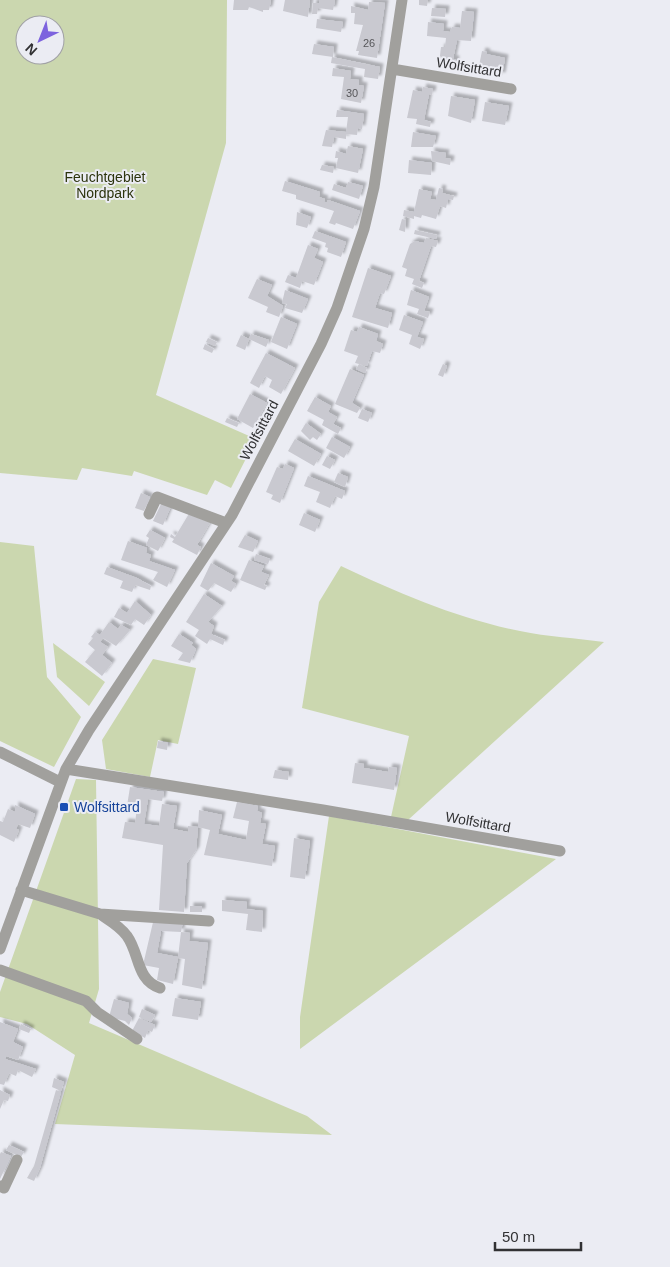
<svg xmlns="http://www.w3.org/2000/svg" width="670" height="1267" viewBox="0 0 670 1267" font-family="Arial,sans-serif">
<defs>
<filter id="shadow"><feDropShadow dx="3.5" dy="-3.5" stdDeviation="1" flood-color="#0004"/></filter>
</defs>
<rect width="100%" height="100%" fill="#ebecf3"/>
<path fill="#cbd7af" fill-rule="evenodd" d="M 0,0 L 227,0 L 226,143 L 156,395 L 256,439 L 231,488 L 215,480 L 207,495 L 134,471 L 132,476 L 82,468 L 77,480 L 0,473 ZM 25,25 L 55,25 L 55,55 L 25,55 Z
M 0,542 L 34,546 L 47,677 L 81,717 L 54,767 L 0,741 Z
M 341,566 C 398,593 459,619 520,631 C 548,637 576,638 604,642 L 408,820 L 391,817 L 409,736 L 302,708 L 319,602 Z
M 53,643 L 105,682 L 89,706 L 57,677 Z
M 153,659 L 196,668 L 178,744 L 158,740 L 150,777 L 106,769 L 102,740 Z
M 76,779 L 96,780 L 99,989 L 89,1023 L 307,1116 L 332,1135 L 55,1124 L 75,1055 L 27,1024 L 0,1017 L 0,992 Z
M 329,816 L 556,859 L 300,1049 L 300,1017 Z"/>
<path fill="#c9c9d0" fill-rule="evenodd" filter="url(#shadow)" d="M 234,0 L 271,0 L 269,10 L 263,10 L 263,12 L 249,7 L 248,10 L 233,10 Z
M 285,0 L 310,0 L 308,17 L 283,11 Z
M 319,0 L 335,0 L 333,10 L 318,8 L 317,14 L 312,14 L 313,3 L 319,3 Z
M 419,0 L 428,0 L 427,6 L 419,5 Z
M 369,2 L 385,3 L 377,58 L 358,55 L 359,51 L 356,51 L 363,25 L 354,24 L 355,13 L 351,13 L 351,6 L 368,10 Z
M 432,8 L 446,9 L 445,17 L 431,16 Z
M 462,11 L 474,12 L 471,41 L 457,40 L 453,59 L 456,59 L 455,65 L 439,64 L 441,47 L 445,47 L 446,38 L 427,36 L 428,22 L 444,24 L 443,31 L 450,32 L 452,27 L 460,28 Z
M 317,19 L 343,22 L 341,32 L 316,28 Z
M 314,44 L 334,47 L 333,57 L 312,54 Z
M 482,51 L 487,52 L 486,54 L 505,58 L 502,76 L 483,72 L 484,67 L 479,66 Z
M 332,57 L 380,67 L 378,79 L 364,77 L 365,69 L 331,63 Z
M 333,68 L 351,71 L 350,79 L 359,80 L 359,85 L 364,86 L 361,103 L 341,99 L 344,77 L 332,76 Z
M 423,87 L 433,89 L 432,95 L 429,94 L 424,120 L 431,122 L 430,127 L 416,124 L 417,119 L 407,118 L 413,90 L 422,92 Z
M 451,96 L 475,100 L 471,123 L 448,116 Z
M 485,102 L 509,106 L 505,125 L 482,121 Z
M 337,110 L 364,114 L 362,129 L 358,128 L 357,135 L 346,134 L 346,139 L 334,137 L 332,147 L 322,146 L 326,130 L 346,132 L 348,117 L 336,117 Z
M 413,132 L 436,136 L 433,147 L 411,147 Z
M 348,146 L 363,149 L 358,173 L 336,168 L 338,158 L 335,158 L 336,151 L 346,154 Z
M 431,151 L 446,153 L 445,158 L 451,159 L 450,165 L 432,161 Z
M 409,160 L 432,163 L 431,175 L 408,173 Z
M 322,165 L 334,167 L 333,173 L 320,170 Z
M 285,181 L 320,192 L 319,197 L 325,199 L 324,202 L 327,202 L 328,200 L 360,211 L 353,229 L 336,223 L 335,225 L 329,223 L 334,211 L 296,199 L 296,195 L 282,191 Z
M 348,182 L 363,186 L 359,199 L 332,190 L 334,184 L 346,188 Z
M 439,188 L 443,189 L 442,193 L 454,196 L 453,200 L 448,199 L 446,208 L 440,206 L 436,219 L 422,215 L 421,218 L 414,216 L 414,219 L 403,216 L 404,210 L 414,212 L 419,189 L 432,192 L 430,199 L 436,200 Z
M 297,212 L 311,217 L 307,228 L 296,225 Z
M 402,219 L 406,220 L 405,232 L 399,230 Z
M 415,230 L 437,235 L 436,239 L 414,234 Z
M 315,231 L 346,242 L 341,257 L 327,252 L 328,248 L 325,247 L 326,243 L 312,238 Z
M 426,238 L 438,241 L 436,247 L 431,246 L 419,281 L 424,283 L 422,288 L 412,284 L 414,279 L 405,276 L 407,269 L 402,267 L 410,244 L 415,241 L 424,243 Z
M 308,245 L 318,249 L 314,258 L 323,262 L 314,285 L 302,281 L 300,288 L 285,282 L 288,275 L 296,278 Z
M 368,268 L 391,276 L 384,294 L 380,293 L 375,308 L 392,313 L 388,328 L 352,317 Z
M 257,279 L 272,285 L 267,296 L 283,306 L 279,317 L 266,312 L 268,307 L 248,298 Z
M 285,290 L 308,299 L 302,313 L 285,308 L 287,304 L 282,303 Z
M 411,290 L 429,297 L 424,311 L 430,312 L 428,318 L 417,314 L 419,309 L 407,305 Z
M 404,315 L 423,322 L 417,337 L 424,339 L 420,349 L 409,344 L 412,335 L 399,330 Z
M 281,317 L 297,324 L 287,349 L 271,342 Z
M 359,327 L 378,334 L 376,341 L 383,344 L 380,353 L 372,351 L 367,366 L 355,363 L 358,356 L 344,351 L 351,330 L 357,332 Z
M 251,334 L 269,340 L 266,347 L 249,339 Z
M 241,335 L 249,339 L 245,350 L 236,346 Z
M 208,338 L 217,342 L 215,346 L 206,342 Z
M 205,344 L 214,349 L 212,353 L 203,349 Z
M 266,353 L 295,368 L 281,394 L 269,387 L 272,380 L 265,376 L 259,388 L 250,383 Z
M 359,364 L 367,368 L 365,373 L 356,369 Z
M 443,364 L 447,366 L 443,377 L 438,375 Z
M 350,369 L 364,375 L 352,403 L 360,408 L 357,413 L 335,404 Z
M 250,394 L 267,403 L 253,428 L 237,419 Z
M 315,397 L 331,406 L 328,412 L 337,417 L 333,424 L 341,428 L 338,434 L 322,425 L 324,420 L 307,411 Z
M 362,409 L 372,413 L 368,422 L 358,418 Z
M 227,418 L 239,423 L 237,427 L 225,422 Z
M 306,423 L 321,434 L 317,440 L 313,437 L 310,440 L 301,431 Z
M 332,437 L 350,447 L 344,458 L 326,448 Z
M 295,439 L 321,454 L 314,466 L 288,451 Z
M 327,456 L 335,460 L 330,469 L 322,465 Z
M 285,464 L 294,468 L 280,503 L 271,499 L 273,495 L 266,492 L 277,467 L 283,469 Z
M 338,473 L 348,477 L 345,487 L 334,482 Z
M 308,476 L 345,491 L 342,499 L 335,496 L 330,508 L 316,502 L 320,492 L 304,486 Z
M 141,493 L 150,497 L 144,511 L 135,508 Z
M 162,502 L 171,506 L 163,525 L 153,521 Z
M 190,512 L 211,521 L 197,545 L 201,547 L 197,555 L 172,542 L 174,539 L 170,537 L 171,534 L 175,537 Z
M 304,513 L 320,520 L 315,532 L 299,525 Z
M 150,530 L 165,538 L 158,551 L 146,545 L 149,538 L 146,536 Z
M 245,535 L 258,541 L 253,552 L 238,547 Z
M 128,541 L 147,548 L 146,553 L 151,555 L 149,561 L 175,570 L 167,587 L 153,580 L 158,572 L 121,560 Z
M 256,554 L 270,559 L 268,564 L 254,560 Z
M 249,560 L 264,566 L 261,572 L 269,575 L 264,585 L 267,586 L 265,590 L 240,580 Z
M 211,563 L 234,576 L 231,581 L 236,584 L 231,592 L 214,583 L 208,591 L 200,586 Z
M 107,567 L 137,578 L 151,586 L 150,590 L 135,585 L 132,592 L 120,588 L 123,581 L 104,574 Z
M 204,594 L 222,606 L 208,622 L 214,626 L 211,634 L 225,640 L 223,645 L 210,639 L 207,644 L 195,636 L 199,630 L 186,622 Z
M 135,601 L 151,615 L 144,625 L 135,619 L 131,625 L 114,617 L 119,608 L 127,613 Z
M 109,622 L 118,629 L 121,625 L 130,630 L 116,646 L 103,638 L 100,642 L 108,647 L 102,655 L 112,663 L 102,676 L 85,662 L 95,650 L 88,644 L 93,638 L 91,637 L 95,632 L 100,635 Z
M 179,634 L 193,643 L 191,645 L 196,649 L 190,663 L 178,660 L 183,653 L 171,646 Z
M 158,741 L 168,743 L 167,750 L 157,748 Z
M 355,763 L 364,764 L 364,768 L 388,772 L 389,767 L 397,768 L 394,790 L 352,783 Z
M 275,770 L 289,772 L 288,780 L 273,778 Z
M 130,787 L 164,792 L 162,801 L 148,799 L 144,824 L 159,826 L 162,804 L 177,806 L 173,829 L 188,832 L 188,826 L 198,827 L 199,810 L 222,815 L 218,834 L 246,840 L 249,821 L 233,818 L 237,802 L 258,806 L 257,811 L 262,813 L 260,823 L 266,824 L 262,844 L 275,846 L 272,866 L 204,855 L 210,830 L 198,827 L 196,850 L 187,863 L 184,912 L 159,910 L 163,845 L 122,838 L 125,822 L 135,823 L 137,807 L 127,806 Z
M 15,805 L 35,814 L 30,828 L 18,824 L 16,829 L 19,830 L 14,842 L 0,835 L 0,821 L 3,822 L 8,809 L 15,812 Z
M 294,838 L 310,841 L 305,879 L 290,877 Z
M 222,900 L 247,902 L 246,909 L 263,911 L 262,932 L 246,930 L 248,914 L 222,911 Z
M 190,906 L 202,906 L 202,912 L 190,912 Z
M 154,918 L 183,921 L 181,932 L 190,933 L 189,941 L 208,943 L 202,989 L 182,985 L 185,959 L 178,958 L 173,984 L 157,980 L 159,968 L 143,965 ZM 161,931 L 181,932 L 178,957 L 157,953 Z
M 175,998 L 201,1002 L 198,1020 L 172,1016 Z
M 114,999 L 129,1003 L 127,1014 L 132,1018 L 129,1025 L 125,1021 L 109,1017 Z
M 142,1009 L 155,1015 L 151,1022 L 139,1017 Z
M 139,1018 L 155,1025 L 152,1032 L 148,1030 L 145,1038 L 132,1031 Z
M 0,1022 L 18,1029 L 13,1042 L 23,1047 L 18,1060 L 6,1056 L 5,1059 L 36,1069 L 32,1077 L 18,1070 L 16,1076 L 9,1073 L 4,1085 L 0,1084 Z
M 21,1024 L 31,1029 L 29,1033 L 19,1029 Z
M 54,1078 L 64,1082 L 61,1091 L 52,1087 Z
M 0,1090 L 10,1095 L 8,1101 L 4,1100 L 0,1109 Z
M 56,1090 L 61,1092 L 40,1168 L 34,1181 L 27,1178 L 34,1166 Z
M 9,1145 L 24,1152 L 21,1157 L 6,1150 Z
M 1,1152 L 11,1156 L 0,1179 L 0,1154 Z"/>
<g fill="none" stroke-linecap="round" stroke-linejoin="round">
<path stroke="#a1a09d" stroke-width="11" d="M 392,69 L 511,89
M 149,514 L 157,497 L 226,523
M 0,752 L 60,782
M 66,769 L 323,810 L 560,851
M 21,890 L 100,914 L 209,921
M 100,914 C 109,920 121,927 127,936 C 140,954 136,980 160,988
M 0,949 L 66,769 L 89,730 L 232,515 L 321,344 L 337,308 L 364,229 L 374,187 L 402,0
M 0,970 L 86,1001 L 97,1012 L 137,1039
M 0,1186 L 4,1188 L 17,1160"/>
</g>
<rect fill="#1a4fb4" stroke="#ebecf3" stroke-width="2" x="59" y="802" width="10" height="10" rx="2.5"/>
<g text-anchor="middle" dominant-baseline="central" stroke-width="4" stroke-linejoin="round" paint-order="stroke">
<g font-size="11" fill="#57575a">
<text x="369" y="43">26</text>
<text x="352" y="93">30</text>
</g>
<g font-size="14" fill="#313133" stroke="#ebecf3">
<text transform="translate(469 67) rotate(9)">Wolfsittard</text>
<text transform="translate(259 430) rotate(-62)">Wolfsittard</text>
<text transform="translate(478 822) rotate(10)">Wolfsittard</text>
</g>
<g font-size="14" fill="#2c340d" stroke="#ebecf3">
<text x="105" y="177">Feuchtgebiet<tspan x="105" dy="16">Nordpark</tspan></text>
</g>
<g font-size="14" fill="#164399" stroke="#ebecf3" text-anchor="start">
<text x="74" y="807">Wolfsittard</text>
</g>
</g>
<g transform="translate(40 40) rotate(223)"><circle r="24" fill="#ebecf3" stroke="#a1a1a6"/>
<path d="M0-4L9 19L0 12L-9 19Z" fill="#7d63de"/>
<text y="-8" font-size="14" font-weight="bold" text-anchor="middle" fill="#313133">N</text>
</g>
<path d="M495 1242v8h86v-8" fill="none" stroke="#313133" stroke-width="2.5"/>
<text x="502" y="1242" font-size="15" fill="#313133" stroke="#ebecf3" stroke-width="4" paint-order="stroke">50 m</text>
</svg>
